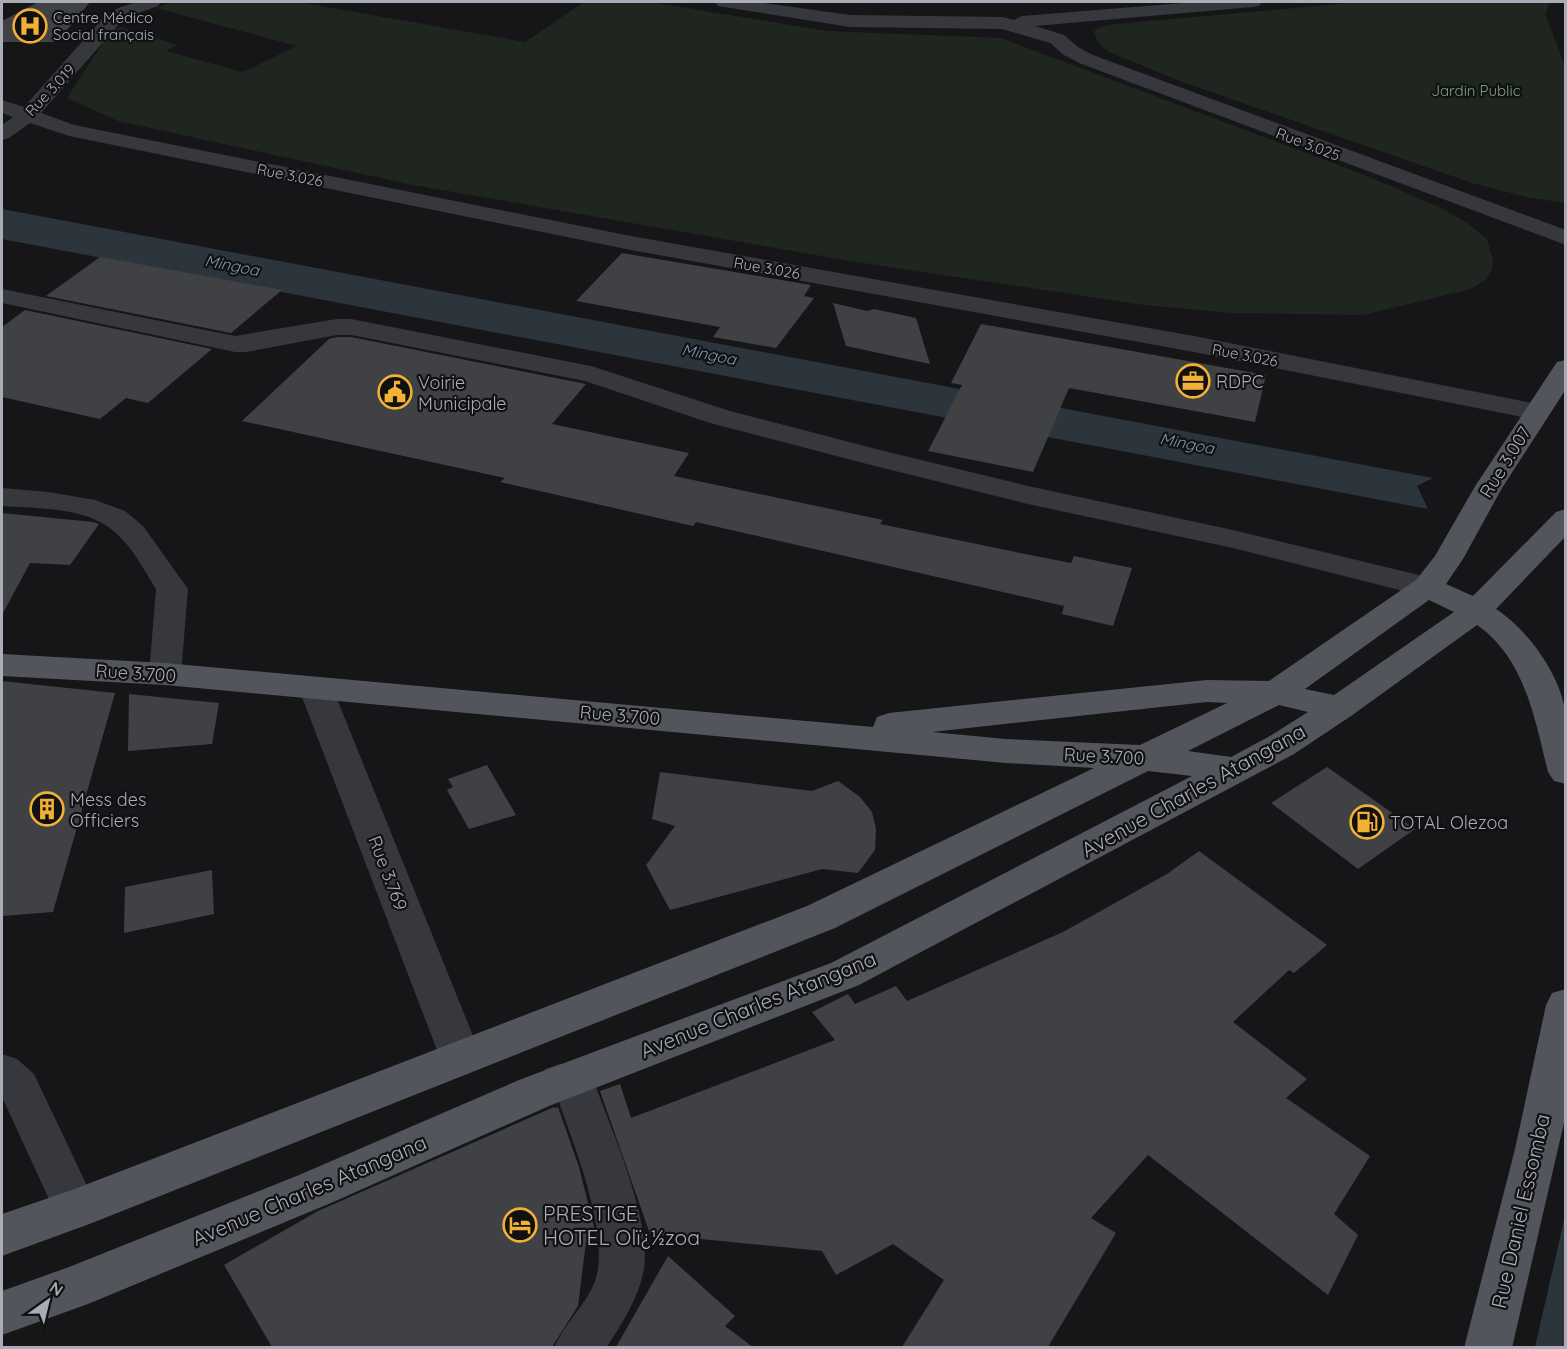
<svg xmlns="http://www.w3.org/2000/svg" width="1567" height="1349" viewBox="0 0 1567 1349" font-family="Quicksand,sans-serif">
<rect width="100%" height="100%" fill="#161618"/>
<path fill="#1e261f" d="M 173,2 L 298,2 L 525,42 L 584,2 L 650,2 L 827,31 L 1001,38 L 1370,177 L 1443,209 L 1467,223 L 1487,239 L 1493,260 L 1492,270 L 1486,279 L 1471,289 L 1363,315 L 1231,313 L 1144,305 L 850,261 L 413,185 L 118,121 L 67,98 L 112,29 L 121,27 L 177,45 L 166,51 L 243,72 L 297,46 L 156,8 Z
M 1361,2 L 1550,2 L 1545,14 L 1565,66 L 1565,203 L 1526,197 L 1472,183 L 1177,80 L 1107,51 L 1097,41 L 1094,31 L 1100,27 L 1116,24 Z"/>
<path fill="#2c353c" d="M 2,209 L 1433,478 L 1417,486 L 1428,509 L 2,239 Z
M 1565,1216 L 1565,1347 L 1535,1347 Z"/>
<path fill="#404145" d="M 38,2 L 90,2 L 57,42 L 2,42 L 2,21 Z
M 622,253 L 811,285 L 804,296 L 814,298 L 776,348 L 713,337 L 720,327 L 576,301 Z
M 100,257 L 282,290 L 231,333 L 46,296 Z
M 833,303 L 867,311 L 874,309 L 916,318 L 930,364 L 846,346 Z
M 25,310 L 212,349 L 148,403 L 126,398 L 100,419 L 2,397 L 2,327 Z
M 981,324 L 1266,375 L 1255,422 L 1069,388 L 1033,472 L 928,451 L 962,385 L 951,383 Z
M 337,337 L 351,337 L 586,384 L 552,424 L 689,453 L 674,476 L 883,520 L 880,524 L 1020,553 L 1071,563 L 1074,556 L 1132,568 L 1113,626 L 1062,614 L 1064,606 L 696,522 L 693,526 L 500,482 L 505,478 L 242,421 L 329,339 Z
M 2,513 L 93,522 L 99,524 L 70,565 L 30,563 L 2,615 Z
M 2,681 L 115,693 L 53,912 L 2,916 Z
M 129,694 L 219,703 L 212,744 L 128,751 Z
M 487,765 L 516,815 L 469,829 L 447,790 L 453,787 L 448,779 Z
M 1327,767 L 1415,829 L 1358,869 L 1271,803 Z
M 660,772 L 812,791 L 838,781 L 860,797 L 872,812 L 876,829 L 875,850 L 858,873 L 822,869 L 670,910 L 646,865 L 675,826 L 652,819 Z
M 1199,851 L 1327,945 L 1294,973 L 1289,970 L 1233,1022 L 1307,1079 L 1286,1098 L 1370,1156 L 1334,1214 L 1358,1235 L 1328,1295 L 1148,1155 L 1091,1218 L 1116,1233 L 1048,1347 L 902,1347 L 944,1280 L 893,1244 L 836,1275 L 822,1251 L 650,1234 L 600,1091 L 620,1084 L 631,1118 L 835,1040 L 812,1012 L 848,994 L 855,1004 L 896,986 L 907,1001 L 1063,932 L 1167,874 Z
M 212,870 L 214,914 L 124,933 L 125,887 Z
M 554,1107 L 555,1108 L 558,1107 L 579,1167 L 595,1231 L 587,1234 L 578,1306 L 552,1347 L 272,1347 L 224,1265 L 318,1211 Z
M 668,1256 L 735,1316 L 725,1326 L 753,1347 L 616,1347 Z"/>
<g fill="none" stroke-linecap="round" stroke-linejoin="round">
<path fill="#37383d" fill-rule="evenodd" d="M 136,2 L 161,2 L 158,6 L 130,16 L 119,24 L 41,113 L 74,125 L 631,236 L 1194,336 L 1537,404 L 1547,406 L 1551,412 L 1547,418 L 1537,420 L 1194,352 L 631,250 L 69,136 L 30,123 L 9,138 L 2,140 L 2,125 L 13,117 L 2,113 L 2,100 L 24,107 L 105,16 L 118,8 Z
M 715,2 L 757,2 L 850,15 L 1003,17 L 1014,20 L 1022,16 L 1196,2 L 1262,2 L 1259,6 L 1253,7 L 1035,26 L 1064,35 L 1078,47 L 1093,55 L 1566,230 L 1566,245 L 1079,63 L 1064,55 L 1050,43 L 1002,29 L 850,27 L 724,7 L 718,6 Z
M 2,289 L 235,336 L 337,319 L 351,319 L 591,366 L 730,411 L 884,451 L 1028,486 L 1233,530 L 1427,577 L 1438,580 L 1443,587 L 1438,594 L 1427,597 L 1233,548 L 1028,504 L 867,464 L 710,423 L 585,381 L 351,335 L 337,335 L 246,352 L 235,352 L 2,303 Z
M 2,488 L 49,492 L 95,500 L 125,511 L 143,526 L 188,589 L 181,674 L 177,682 L 165,685 L 153,682 L 149,674 L 156,589 C 144,570 133,548 116,533 C 86,506 39,509 2,506 Z
M 316,678 L 328,681 L 333,689 L 482,1058 L 476,1070 L 461,1075 L 446,1070 L 440,1058 L 299,689 L 304,681 Z
M 2,1054 L 17,1059 L 34,1074 L 98,1209 L 92,1223 L 76,1229 L 60,1223 L 2,1097 Z
M 560,1064 L 591,1077 L 597,1090 C 614,1136 651,1220 644,1269 C 639,1297 622,1324 606,1348 L 554,1348 C 564,1324 586,1305 595,1281 C 611,1236 574,1146 559,1102 L 545,1095 L 539,1082 L 545,1069 Z"/>
<path fill="#53555c" fill-rule="evenodd" d="M 1566,360 L 1566,389 L 1502,488 L 1463,559 L 1446,584 L 1473,596 L 1556,512 L 1566,509 L 1566,536 L 1496,609 C 1527,629 1559,673 1565,710 C 1567,732 1566,762 1566,784 L 1554,781 L 1548,772 C 1535,720 1525,658 1477,625 L 1351,716 L 1294,754 L 859,985 L 549,1106 L 331,1203 L 88,1304 L 2,1335 L 2,1291 L 69,1267 L 299,1175 L 519,1080 L 831,963 L 1192,776 L 1148,771 L 835,928 L 92,1223 L 2,1256 L 2,1214 L 72,1190 L 807,906 L 1094,768 L 1006,763 L 165,685 L 2,676 L 2,654 L 165,663 L 873,727 L 877,717 L 889,713 L 1207,680 L 1269,681 L 1416,580 L 1435,556 L 1474,488 L 1553,368 L 1557,362 ZM 1429,600 L 1454,612 L 1334,695 L 1305,689 ZM 1207,702 L 1227,703 L 1140,745 L 1006,739 L 932,732 ZM 1279,705 L 1308,712 L 1270,736 L 1231,757 L 1188,751 Z
M 1566,989 L 1566,1114 L 1512,1348 L 1464,1348 L 1515,1149 L 1546,1005 L 1552,993 Z"/>
</g>
<defs>
<symbol id="hospital-ring" viewBox="-11 -11 22 22"><circle r="9.5" fill="#111113" stroke="#f2b134" stroke-width="1.5"/><path d="M-5-5h3v3.5h4V-5h3V5h-3V1.5h-4V5h-3Z" fill="#f2b134"/></symbol>
<symbol id="office-ring" viewBox="-11 -11 22 22"><circle r="9.5" fill="#111113" stroke="#f2b134" stroke-width="1.5"/><path d="M-6-3h4V-5.5h4V-3h4V5H-6ZM-1-4.5V-3h2v-1.5ZM-6 0V1H6V0Z" fill="#f2b134"/></symbol>
<symbol id="civic-ring" viewBox="-11 -11 22 22"><circle r="9.5" fill="#111113" stroke="#f2b134" stroke-width="1.5"/><path d="M-.6-6.5H3V-4.5H.6V-3L4-1V1h2V6H-6V1h2V-1L-.6-3ZM-1.2 2.5V6h2.4V2.5Z" fill="#f2b134"/></symbol>
<symbol id="building-ring" viewBox="-11 -11 22 22"><circle r="9.5" fill="#111113" stroke="#f2b134" stroke-width="1.5"/><path d="M-4-6H4V6H1V3H-1V6H-4ZM-2.5-4.3h1.7v1.8h-1.7ZM.8-4.3h1.7v1.8H.8ZM-2.5-1h1.7V.8h-1.7ZM.8-1h1.7V.8H.8Z" fill="#f2b134"/></symbol>
<symbol id="fuel-ring" viewBox="-11 -11 22 22"><circle r="9.5" fill="#111113" stroke="#f2b134" stroke-width="1.5"/><path d="M-5.5-6h7V0h2V4h1.3V-2.5L3-4.5l.8-.8L6-3V5H2.5V1h-1V6h-7ZM-4.2-4.7v3.2H.2V-4.7Z" fill="#f2b134"/></symbol>
<symbol id="hotel-ring" viewBox="-11 -11 22 22"><circle r="9.5" fill="#111113" stroke="#f2b134" stroke-width="1.5"/><path d="M-6-4.5h1.5V1H6V5H4.5V3h-9V5H-6ZM-4 0a1.8 1.8 0 1 1 3.6 0ZM.5 0V-2.5h3Q6-2.5 6 0Z" fill="#f2b134"/></symbol>
</defs>
<g fill-rule="evenodd">
<use href="#hospital-ring" x="11" y="7" width="38" height="38"/>
<use href="#office-ring" x="1174" y="362" width="38" height="38"/>
<use href="#civic-ring" x="376" y="373" width="38" height="38"/>
<use href="#building-ring" x="28" y="790" width="38" height="38"/>
<use href="#fuel-ring" x="1348" y="803" width="38" height="38"/>
<use href="#hotel-ring" x="501" y="1206" width="38" height="38"/>
</g>
<g text-anchor="middle" dominant-baseline="central" stroke-width="4.5" stroke-linejoin="round" paint-order="stroke">
<g font-size="15" fill="#a8adb8" stroke="#111113" text-anchor="start">
<text x="53" y="17">Centre Médico<tspan x="53" dy="17">Social français</tspan></text>
</g>
<g font-size="15" fill="#a8adb8" stroke="#111113">
<text transform="translate(50 90) rotate(-47)">Rue 3.019</text>
<text transform="translate(1308 144) rotate(21)">Rue 3.025</text>
<text transform="translate(290 175) rotate(11)">Rue 3.026</text>
<text transform="translate(767 268) rotate(10)">Rue 3.026</text>
<text transform="translate(1245 355) rotate(11)">Rue 3.026</text>
</g>
<g font-size="15" fill="#7fa381" stroke="#111113">
<text x="1476" y="90">Jardin Public</text>
</g>
<g font-size="16" font-style="italic" fill="#7f9bb3" stroke="#111113">
<text transform="translate(232 265) rotate(11)">Mingoa</text>
<text transform="translate(709 354) rotate(11)">Mingoa</text>
<text transform="translate(1187 443) rotate(11)">Mingoa</text>
</g>
<g font-size="18" fill="#a8adb8" stroke="#111113" text-anchor="start">
<text x="1216" y="381">RDPC</text>
<text x="418" y="382">Voirie<tspan x="418" dy="21">Municipale</tspan></text>
<text x="70" y="799">Mess des<tspan x="70" dy="21">Officiers</tspan></text>
<text x="1390" y="822">TOTAL Olezoa</text>
</g>
<g font-size="18" fill="#a8adb8" stroke="#111113">
<text transform="translate(1505 462) rotate(-58)">Rue 3.007</text>
<text transform="translate(136 673) rotate(4)">Rue 3.700</text>
<text transform="translate(620 715) rotate(5)">Rue 3.700</text>
<text transform="translate(1104 756) rotate(3)">Rue 3.700</text>
<text transform="translate(388 873) rotate(69)">Rue 3.769</text>
</g>
<g font-size="21" fill="#a8adb8" stroke="#111113">
<text transform="translate(1193 790) rotate(-29)">Avenue Charles Atangana</text>
<text transform="translate(758 1004) rotate(-22)">Avenue Charles Atangana</text>
<text transform="translate(309 1190) rotate(-23)">Avenue Charles Atangana</text>
<text transform="translate(1520 1211) rotate(-77)">Rue Daniel Essomba</text>
</g>
<g font-size="21" fill="#a8adb8" stroke="#111113" text-anchor="start">
<text x="543" y="1213">PRESTIGE<tspan x="543" dy="24">HOTEL Olï¿½zoa</tspan></text>
</g>
</g>
<rect width="1567" height="1349" fill="none" stroke="#a8adb8" stroke-width="6"/>
<g transform="translate(48 1301) rotate(34)" stroke="#111113" stroke-width="4.5" paint-order="stroke">
<path d="M0-4.5L10 22L0 15L-10 22Z" fill="#a8adb8"/>
<text y="-9" font-size="16" font-weight="bold" text-anchor="middle" fill="#a8adb8">N</text>
</g>
</svg>
